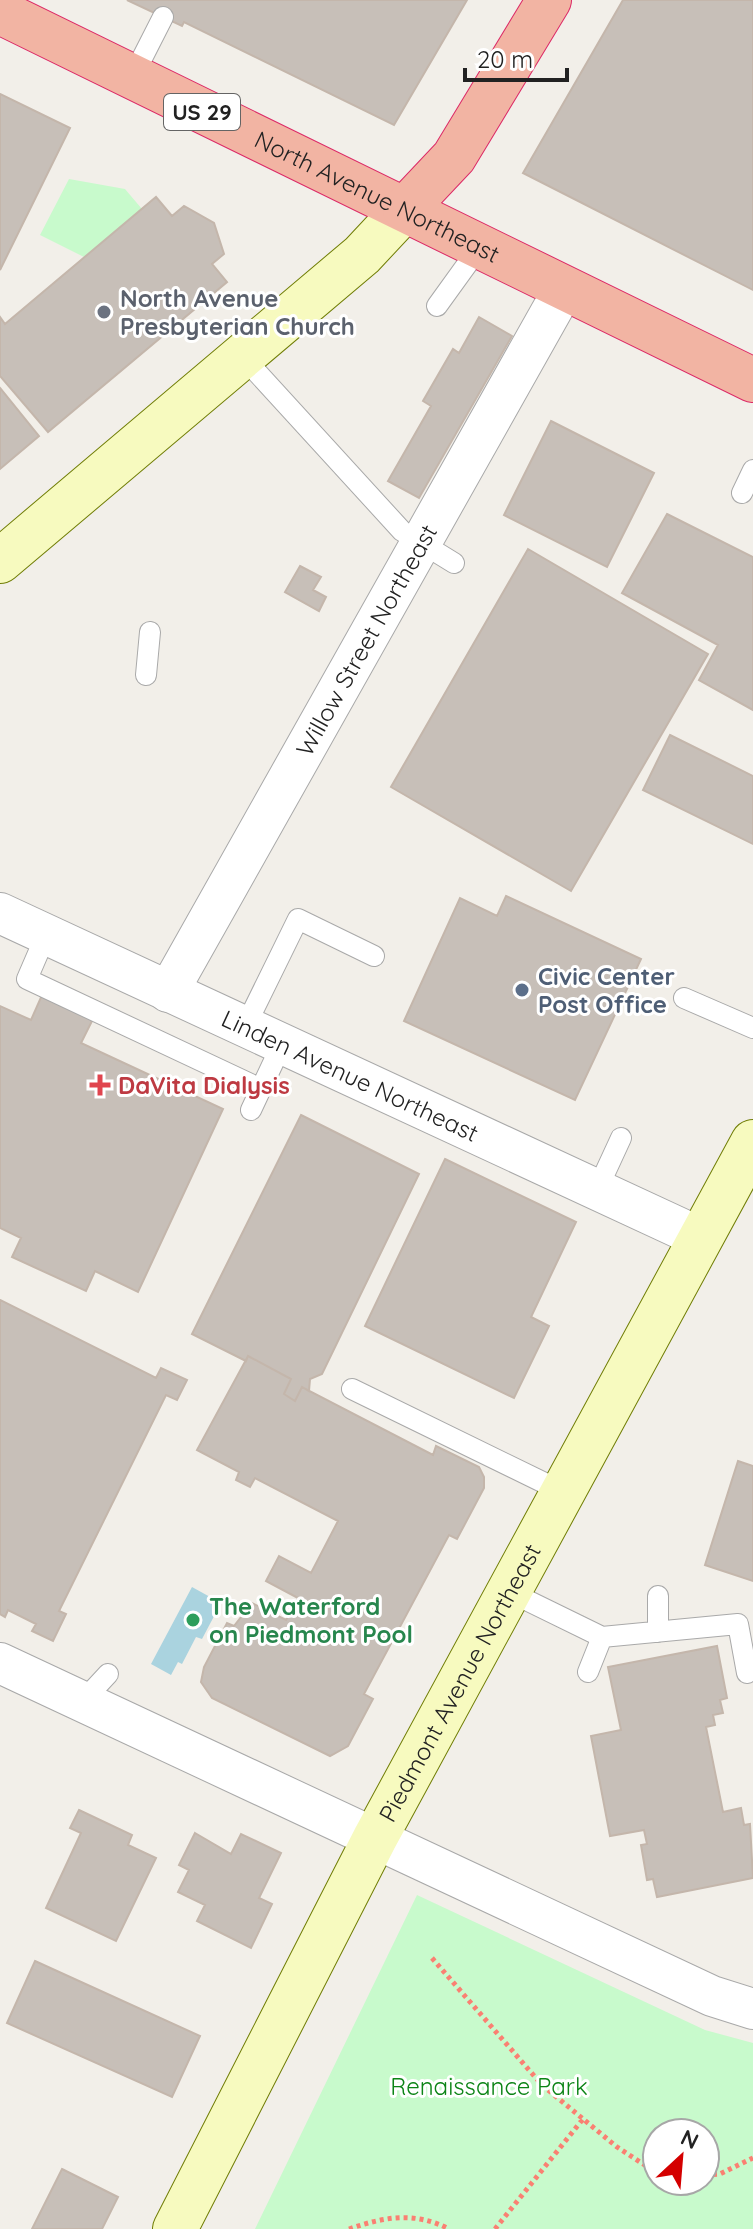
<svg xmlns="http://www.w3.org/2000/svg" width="753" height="2229" viewBox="0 0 753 2229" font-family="Quicksand,sans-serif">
<rect width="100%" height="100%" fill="#f2efe9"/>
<path fill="#c8facc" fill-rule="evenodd" d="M 69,179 L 125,189 L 142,209 L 84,257 L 40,235 Z
M 417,1895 L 705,2030 L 753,2043 L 753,2229 L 255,2229 ZM 657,2133 L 705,2133 L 705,2181 L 657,2181 Z"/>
<path fill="#aad3df" d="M 192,1587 L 221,1603 L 202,1639 L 196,1637 L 182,1664 L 178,1662 L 171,1675 L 151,1664 Z"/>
<path fill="#c7bfb8" stroke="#c4b6ab" stroke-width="2" d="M 127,0 L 467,0 L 394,125 L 184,22 L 182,26 Z
M 623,0 L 753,0 L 753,290 L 523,173 Z
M 0,94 L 70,128 L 0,270 Z
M 156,197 L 172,216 L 184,206 L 214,223 L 224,254 L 212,264 L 227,282 L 48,432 L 0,376 L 0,317 L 5,324 Z
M 479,317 L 512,336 L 419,498 L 388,481 L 431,406 L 423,401 L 453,349 L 459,353 Z
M 0,388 L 39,436 L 0,469 Z
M 551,421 L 654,473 L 607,567 L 504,515 Z
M 667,514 L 753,557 L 753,710 L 699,680 L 718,645 L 622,593 Z
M 528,549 L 708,654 L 571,891 L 391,787 Z
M 300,566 L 321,577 L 313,590 L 326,597 L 319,611 L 285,592 Z
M 670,735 L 753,776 L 753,844 L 643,790 Z
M 506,896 L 641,959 L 575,1100 L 404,1021 L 460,898 L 497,916 Z
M 42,995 L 93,1019 L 81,1043 L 223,1109 L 138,1292 L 95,1271 L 86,1291 L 12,1257 L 21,1238 L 0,1228 L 0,1006 L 31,1020 Z
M 301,1115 L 419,1174 L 322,1374 L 310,1379 L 309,1391 L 302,1387 L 295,1401 L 284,1394 L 291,1379 L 248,1356 L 246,1361 L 192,1334 Z
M 445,1159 L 576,1222 L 531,1317 L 549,1326 L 514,1398 L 365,1326 Z
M 0,1300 L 156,1378 L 161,1368 L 187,1380 L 177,1400 L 166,1395 L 59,1611 L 66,1614 L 53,1641 L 32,1631 L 36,1624 L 8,1610 L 5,1617 L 0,1614 Z
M 248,1356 L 291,1379 L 284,1394 L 295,1401 L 302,1387 L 433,1455 L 436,1446 L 479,1467 L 484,1477 L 484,1488 L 457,1539 L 449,1535 L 364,1694 L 373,1699 L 348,1746 L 330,1756 L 212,1698 L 201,1682 L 204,1667 L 227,1623 L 234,1626 L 252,1603 L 286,1620 L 298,1598 L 266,1581 L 279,1556 L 311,1573 L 338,1521 L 255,1478 L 250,1487 L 236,1480 L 239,1472 L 197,1450 Z
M 738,1461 L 753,1466 L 753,1581 L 705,1565 Z
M 717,1646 L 727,1698 L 720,1700 L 723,1713 L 713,1715 L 715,1725 L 706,1727 L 723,1812 L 741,1808 L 744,1825 L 750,1824 L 753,1878 L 657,1897 L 653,1879 L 647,1880 L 641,1845 L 647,1844 L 644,1830 L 610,1836 L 591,1736 L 621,1730 L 608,1667 Z
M 79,1810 L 132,1835 L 128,1845 L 156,1858 L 116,1941 L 46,1908 L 81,1833 L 70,1828 Z
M 195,1833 L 231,1854 L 241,1834 L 281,1853 L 259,1898 L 272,1904 L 251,1948 L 197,1921 L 205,1905 L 178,1892 L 189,1870 L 179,1865 Z
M 35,1961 L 200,2036 L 172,2097 L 7,2023 Z
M 62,2169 L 118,2197 L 102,2229 L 32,2229 Z"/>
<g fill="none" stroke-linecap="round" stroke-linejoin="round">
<defs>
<path id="service" d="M 132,78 L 163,17
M 437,306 L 481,245
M 242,356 L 402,531 L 454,563
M 742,493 L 753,470
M 146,675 L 150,632
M 46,935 L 27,979 L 261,1089
M 684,998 L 753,1028
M 245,1027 L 298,919 L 374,956
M 251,1110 L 282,1044
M 597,1190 L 621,1138
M 352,1389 L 565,1493
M 510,1592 L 602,1637 L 738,1624 L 747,1673
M 658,1596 L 658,1632
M 588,1672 L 602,1637
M 82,1702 L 108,1674"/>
<g id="minor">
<path id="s1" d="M 0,913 L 701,1238"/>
<path id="s2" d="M 168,992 L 565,287"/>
<path d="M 0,1663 L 712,1996 L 753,2009"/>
</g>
<g id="secondary">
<path d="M 0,561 L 362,255 L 405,209"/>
<path id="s3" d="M 175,2229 L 375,1838 L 753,1142"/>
</g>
<g id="trunk">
<path id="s4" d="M 0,12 L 753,380"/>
<path d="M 405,209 L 454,157 L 549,0"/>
</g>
</defs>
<use href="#service" stroke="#a9a9a9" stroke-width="22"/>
<use href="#minor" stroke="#a9a9a9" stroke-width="42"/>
<use href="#secondary" stroke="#707d05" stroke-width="46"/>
<use href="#trunk" stroke="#dc2a67" stroke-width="46"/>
<path stroke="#fa8072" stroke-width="5" stroke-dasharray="4 4" stroke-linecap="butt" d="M 432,1958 L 542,2085 L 617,2147 L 657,2173
M 705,2175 L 720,2174 L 753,2158
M 349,2229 C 384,2217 414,2211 449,2229
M 495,2229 L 583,2119"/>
<use href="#service" stroke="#fff" stroke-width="20"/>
<use href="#minor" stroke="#fff" stroke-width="40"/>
<use href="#secondary" stroke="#f7fabf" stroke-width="44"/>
<use href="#trunk" stroke="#f2b4a3" stroke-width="44"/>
</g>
<circle fill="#6b7280" stroke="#fff" stroke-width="3" cx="104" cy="312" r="8"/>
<circle fill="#5c6f8a" stroke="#fff" stroke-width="3" cx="522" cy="990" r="8"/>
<path fill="#e0444e" stroke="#fff" stroke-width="3" d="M96 1073h8v8h8v8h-8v8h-8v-8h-8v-8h8z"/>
<circle fill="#2e9e5b" stroke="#fff" stroke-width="3" cx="193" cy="1620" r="8"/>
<g text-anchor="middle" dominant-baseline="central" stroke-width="6" stroke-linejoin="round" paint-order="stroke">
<rect fill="#fff" stroke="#646464" stroke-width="2" x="164" y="94" width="76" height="36" rx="6"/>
<g font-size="22" font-weight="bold" fill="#222">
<text x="202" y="112">US 29</text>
</g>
<g font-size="24" fill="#222" stroke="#fff">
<text stroke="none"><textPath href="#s4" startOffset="420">North Avenue Northeast</textPath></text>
<text stroke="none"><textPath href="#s2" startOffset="404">Willow Street Northeast</textPath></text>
<text stroke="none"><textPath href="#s1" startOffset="386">Linden Avenue Northeast</textPath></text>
<text stroke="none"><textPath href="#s3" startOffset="616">Piedmont Avenue Northeast</textPath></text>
</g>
<g font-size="24" font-weight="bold" fill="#5b616d" stroke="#fff" text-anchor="start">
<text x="120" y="298">North Avenue<tspan x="120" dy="28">Presbyterian Church</tspan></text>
</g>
<g font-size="24" font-weight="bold" fill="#4e5e75" stroke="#fff" text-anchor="start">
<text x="538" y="976">Civic Center<tspan x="538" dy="28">Post Office</tspan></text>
</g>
<g font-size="24" font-weight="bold" fill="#be3a42" stroke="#fff" text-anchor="start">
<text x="118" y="1085">DaVita Dialysis</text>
</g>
<g font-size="24" font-weight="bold" fill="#27864d" stroke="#fff" text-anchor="start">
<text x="209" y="1606">The Waterford<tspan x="209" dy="28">on Piedmont Pool</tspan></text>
</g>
<g font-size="24" fill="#0c8416" stroke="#fff">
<text x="489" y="2086">Renaissance Park</text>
</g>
</g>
<g transform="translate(681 2157) rotate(26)"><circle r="38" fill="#ffffff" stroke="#a7a7a7" stroke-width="2"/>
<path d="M0-6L14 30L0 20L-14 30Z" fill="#d40000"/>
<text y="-12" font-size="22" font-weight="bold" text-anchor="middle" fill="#222222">N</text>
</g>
<path d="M465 68v12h102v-12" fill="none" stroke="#222222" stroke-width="4"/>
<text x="477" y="68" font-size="24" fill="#222222" stroke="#ffffff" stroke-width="6" paint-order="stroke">20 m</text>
</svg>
